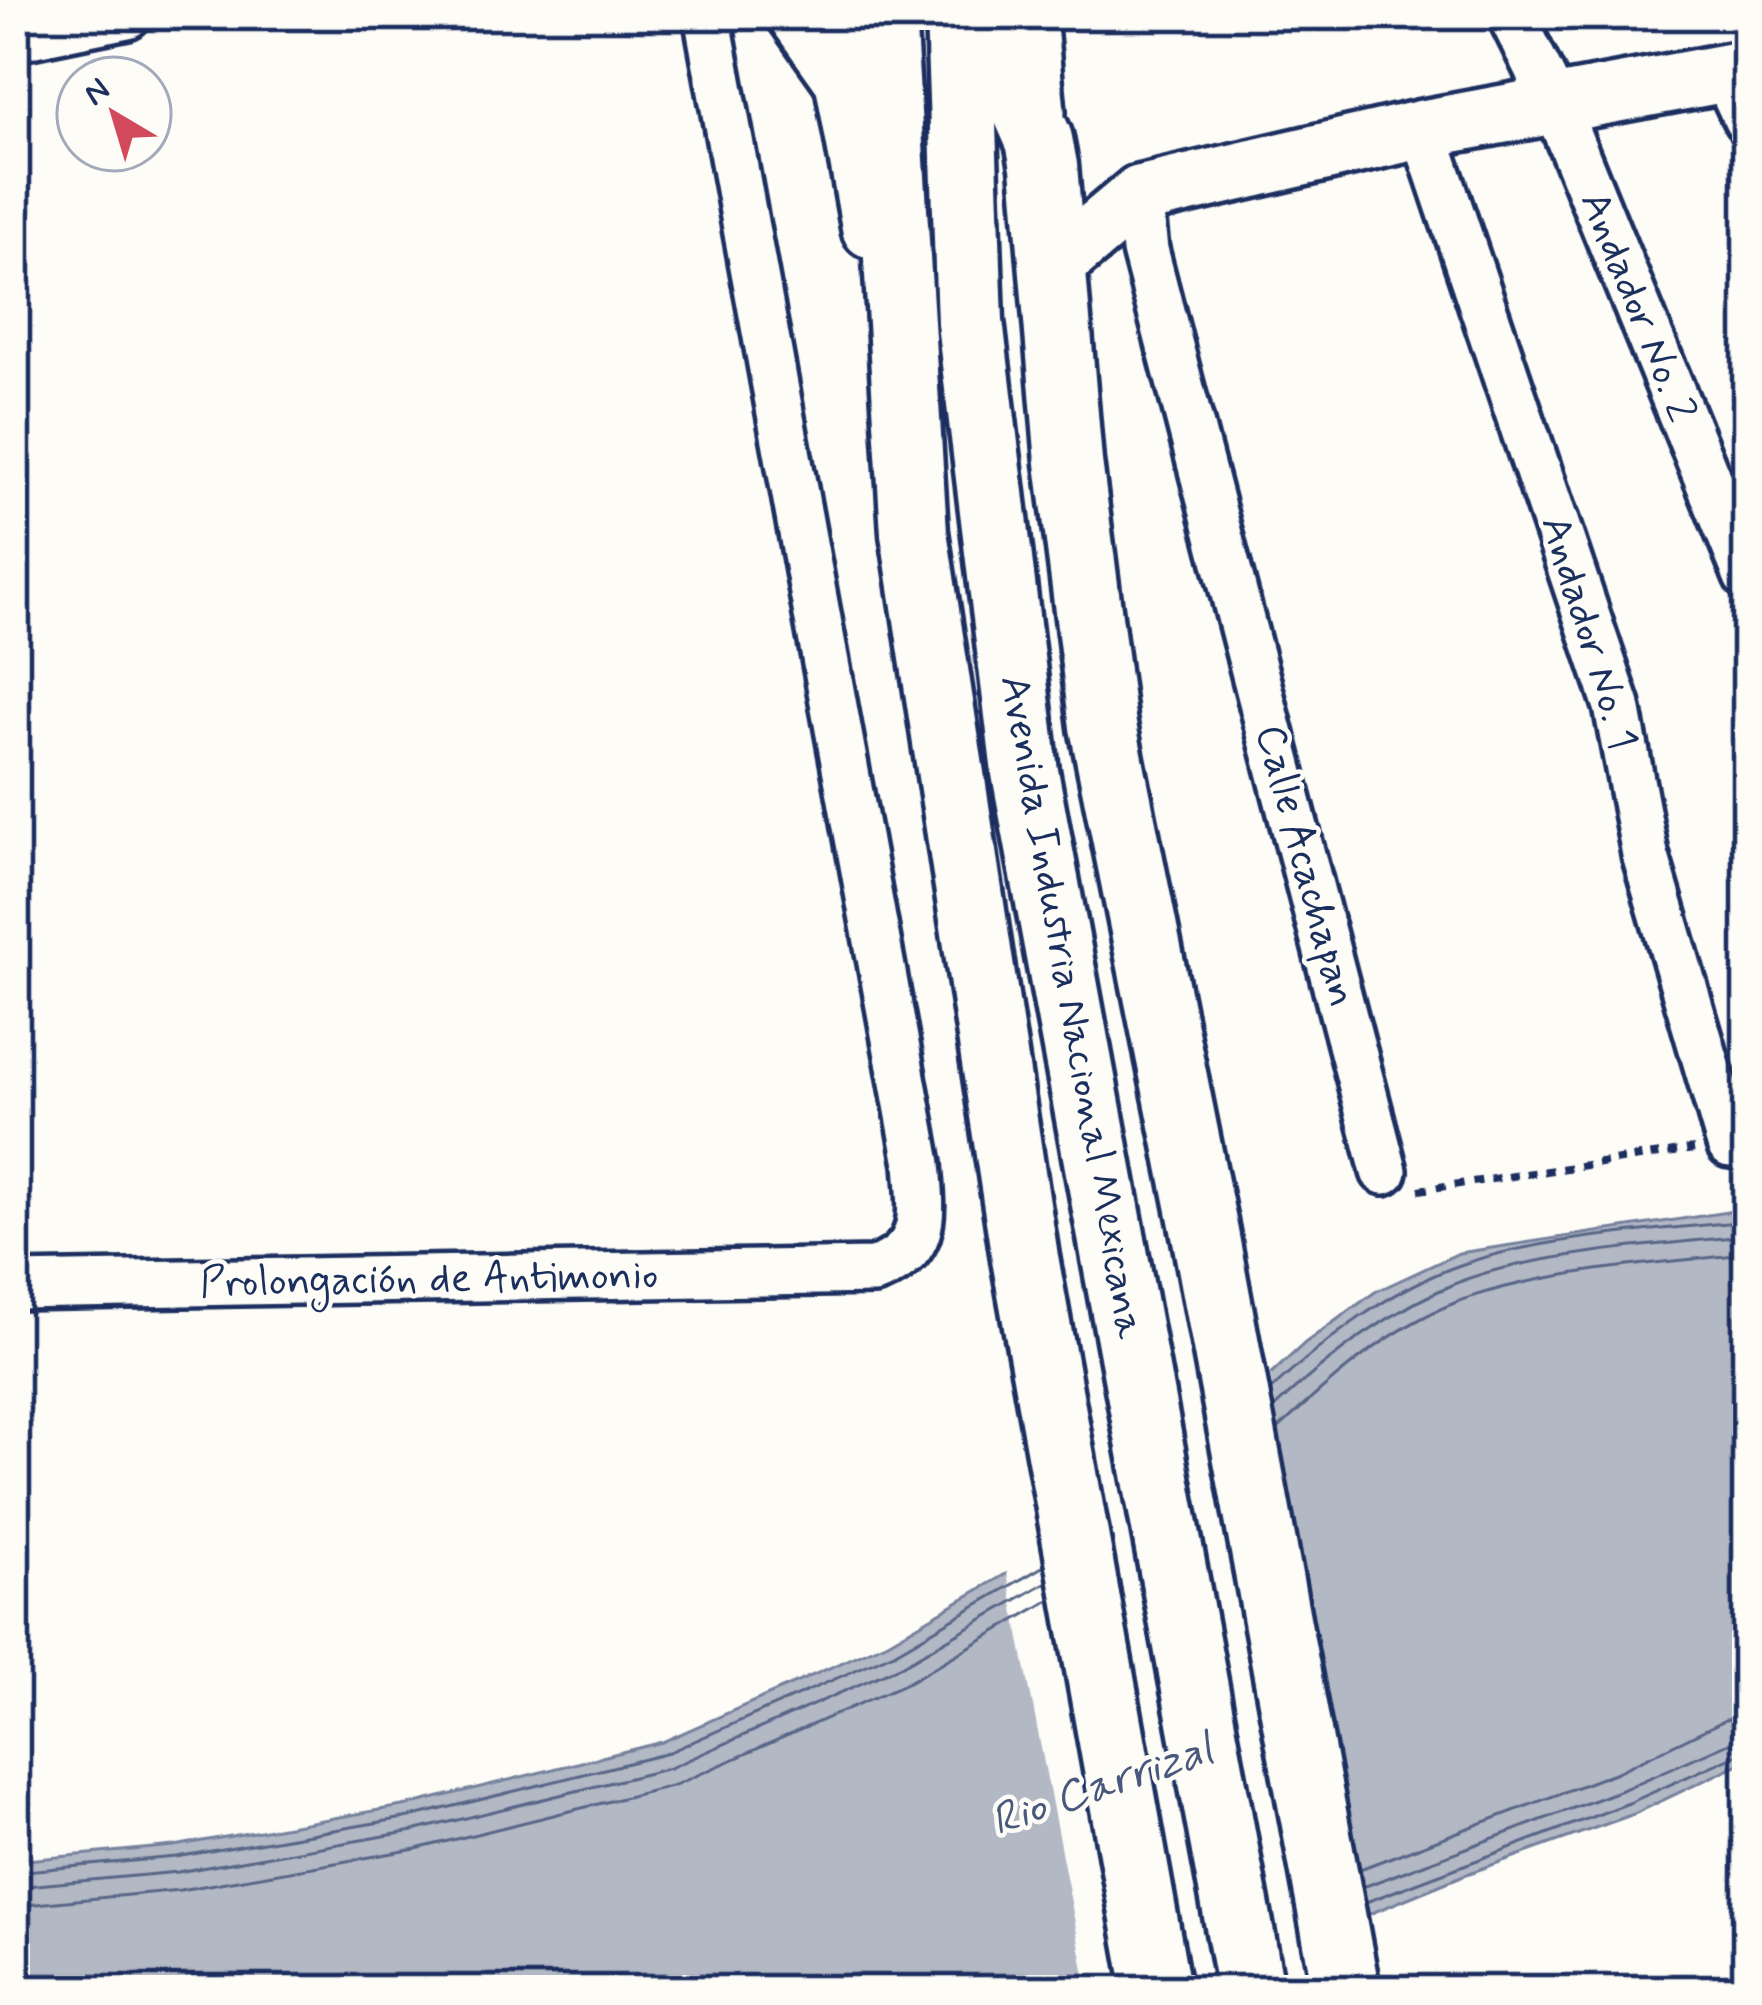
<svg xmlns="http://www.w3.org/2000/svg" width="1762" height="2005" viewBox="0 0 1762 2005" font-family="Mynerve,sans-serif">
<rect width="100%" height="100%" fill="#fdfcf7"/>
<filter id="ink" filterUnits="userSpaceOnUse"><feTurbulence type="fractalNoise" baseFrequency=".00833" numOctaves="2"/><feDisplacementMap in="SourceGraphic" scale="24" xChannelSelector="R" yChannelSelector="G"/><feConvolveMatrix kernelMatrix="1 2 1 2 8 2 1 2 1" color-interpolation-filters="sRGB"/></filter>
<g filter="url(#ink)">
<path fill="#b3b8c5" stroke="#76819c" stroke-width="3" d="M 1747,1209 L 1747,1760 L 1634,1814 L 1464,1875 L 1184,1990 L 15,1990 L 15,1861 L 174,1846 L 408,1805 L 662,1742 L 888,1642 L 1056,1545 L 1205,1435 L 1305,1343 L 1375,1292 L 1459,1253 Z"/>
<path fill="#fdfcf7" d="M 1269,1368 L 1366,1922 L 1197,1990 L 1088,1990 L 1006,1567 L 1053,1540 L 1201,1431 Z"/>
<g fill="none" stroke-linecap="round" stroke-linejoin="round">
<path stroke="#586687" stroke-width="3" d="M 1271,1390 C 1327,1338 1390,1289 1463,1264 C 1547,1236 1658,1230 1747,1221
M 1274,1408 C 1331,1355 1391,1309 1464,1280 C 1532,1254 1671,1243 1747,1236
M 1278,1429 C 1336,1375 1398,1320 1474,1296 C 1555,1270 1662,1262 1747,1254
M 1360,1869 L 1617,1772 L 1725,1720 L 1747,1717
M 15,1872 L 176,1857 L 410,1817 L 665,1754 L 894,1653 L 1044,1566
M 15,1887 L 178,1872 L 413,1831 L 670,1768 L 901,1666 L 1047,1582
M 1363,1887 L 1624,1789 L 1747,1735
M 1366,1902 L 1629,1803 L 1747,1750
M 15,1906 L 180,1890 L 416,1849 L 675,1785 L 909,1682 L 1050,1600"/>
</g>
<path fill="#c9ccd3" stroke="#1b2f5e" stroke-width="3" d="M 15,824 L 29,910 L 15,912 Z"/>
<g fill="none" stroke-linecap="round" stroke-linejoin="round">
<defs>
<path id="minor" d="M 790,15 L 844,91
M 1511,15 L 1555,104 L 1747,576
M 15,38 L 127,15
M 1725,73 L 1747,120
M 1423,129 L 1617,706 L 1645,854 L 1730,1144
M 1139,195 L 1145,250 L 1384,1171
M 15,1286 L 874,1271 C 929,1250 922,1215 918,1164 L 707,15"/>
<path id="tertiary" d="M 832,15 L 871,229
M 1027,15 L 1036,112
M 1053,267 L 1139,195 L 1423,129 L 1747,69"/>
<path id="primary" d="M 984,15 L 1039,140 L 1044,166 L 1069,462 L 1103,726 L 1205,1233 L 1346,1990"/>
<path id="trunk" d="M 882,15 L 914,533 L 1025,1258 L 1157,1990
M 959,15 L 970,322 L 1025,772 L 1251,1990"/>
</defs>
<use href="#minor" stroke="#1b2f5e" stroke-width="54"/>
<use href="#tertiary" stroke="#1b2f5e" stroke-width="66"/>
<use href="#primary" stroke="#1b2f5e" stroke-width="75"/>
<use href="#trunk" stroke="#1b2f5e" stroke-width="75"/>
<path stroke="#1b2f5e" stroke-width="8" stroke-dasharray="9 9" stroke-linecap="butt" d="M 1419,1190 L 1694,1149"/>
<use href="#minor" stroke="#fdfcf7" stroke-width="45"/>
<use href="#tertiary" stroke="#fdfcf7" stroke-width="57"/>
<use href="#primary" stroke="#fdfcf7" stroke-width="66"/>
<use href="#trunk" stroke="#fdfcf7" stroke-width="66"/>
</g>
</g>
<g text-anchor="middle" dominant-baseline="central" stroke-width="9" stroke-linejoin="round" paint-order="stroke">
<g font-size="42" fill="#1b2f5e" stroke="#fdfcf7">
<text transform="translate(1637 307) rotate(68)">Andador No. 2</text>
<text transform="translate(1588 633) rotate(73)">Andador No. 1</text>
<text transform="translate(1305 866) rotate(75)">Calle Acachapan</text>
<text transform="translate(1071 1007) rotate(80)">Avenida Industria Nacional Mexicana</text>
<text transform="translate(429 1280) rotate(-1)">Prolongación de Antimonio</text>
</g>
<g font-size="45" font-style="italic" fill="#49587d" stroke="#fdfcf7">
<text transform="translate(1102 1786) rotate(-19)">Rio Carrizal</text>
</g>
</g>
<rect width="1762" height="2005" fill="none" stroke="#fdfcf7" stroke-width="60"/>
<rect x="30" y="30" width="1702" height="1945" fill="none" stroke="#1b2f5e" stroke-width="4.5" filter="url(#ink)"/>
<g transform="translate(114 114) rotate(322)"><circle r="57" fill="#fdfcf7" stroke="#a3aaba" stroke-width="3"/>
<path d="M0-9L21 45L0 30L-21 45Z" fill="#d1495b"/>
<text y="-18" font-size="33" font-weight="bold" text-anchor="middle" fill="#1b2f5e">N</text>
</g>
</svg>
